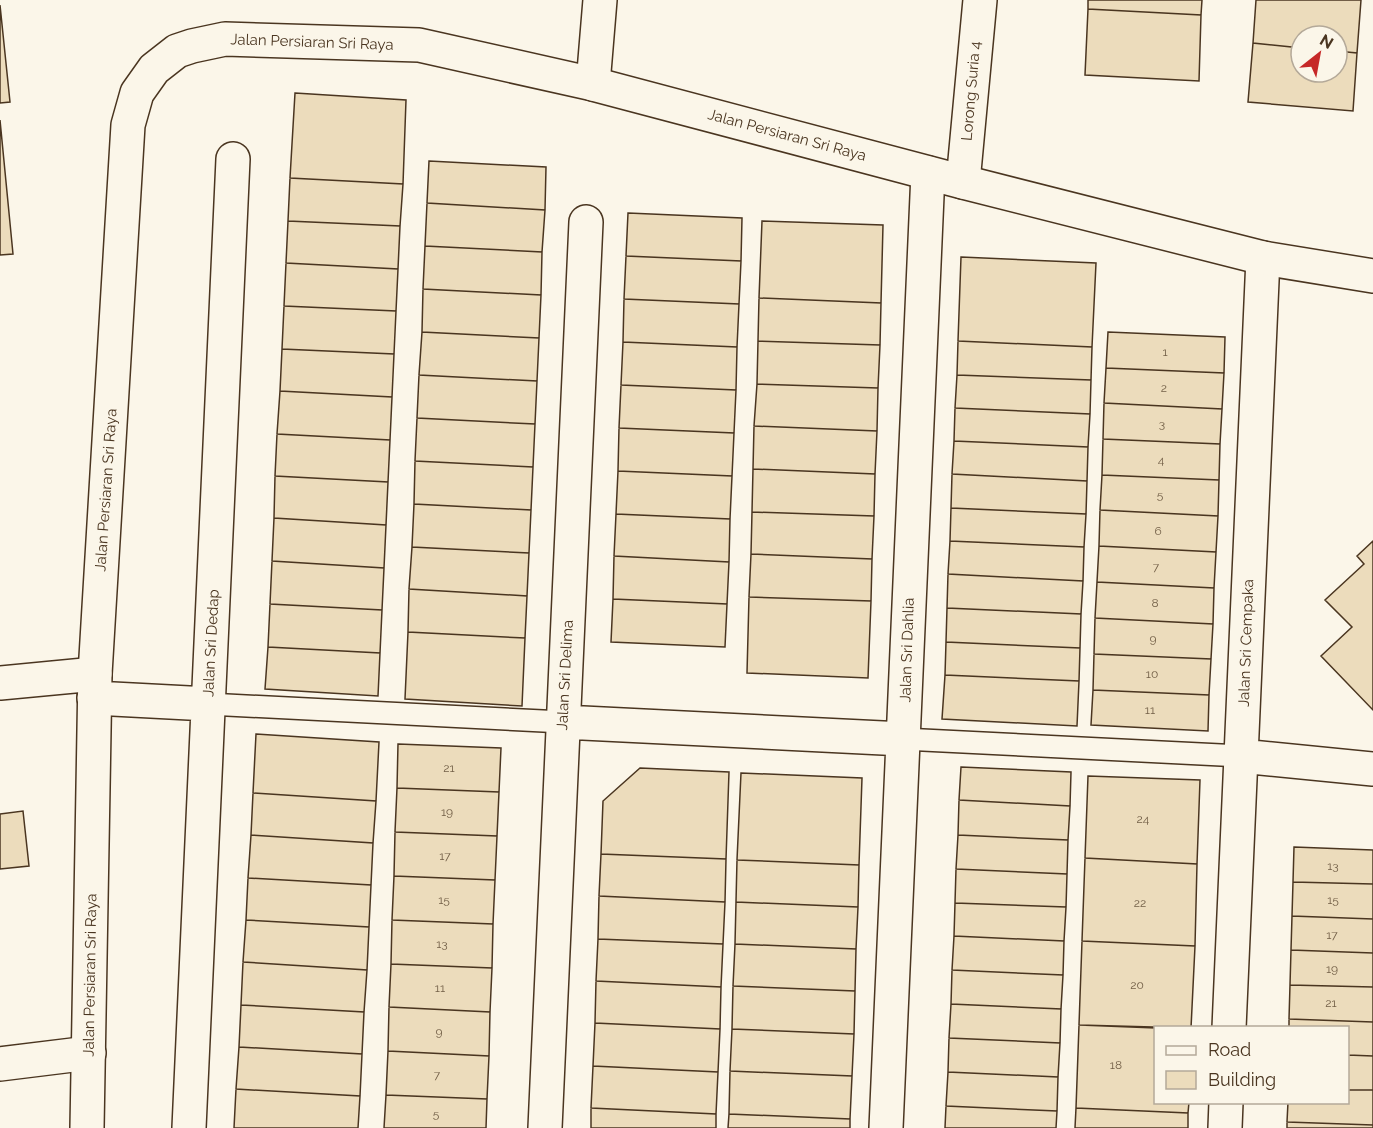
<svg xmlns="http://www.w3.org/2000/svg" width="1373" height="1128" viewBox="0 0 1373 1128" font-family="Raleway,sans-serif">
<rect width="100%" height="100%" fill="#fbf6e9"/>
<path fill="#ecdcbc" stroke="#4a3520" stroke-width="1.5" d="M 1088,0 L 1202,0 L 1201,15 L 1088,9 Z
M 1256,0 L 1361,0 L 1357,53 L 1337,51 L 1337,36 L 1301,36 L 1301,48 L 1253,43 Z
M 0,5 L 10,102 L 0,103 Z
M 1088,9 L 1201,15 L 1199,81 L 1085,75 Z
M 1253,43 L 1301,48 L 1301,72 L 1337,72 L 1337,51 L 1357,53 L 1353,111 L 1248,102 Z
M 295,93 L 406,100 L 403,184 L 290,178 Z
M 0,120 L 13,254 L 0,255 Z
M 429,161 L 546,167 L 545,210 L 427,203 Z
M 290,178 L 403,184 L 400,226 L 288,221 Z
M 427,203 L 545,210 L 542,252 L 425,246 Z
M 628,213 L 742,218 L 741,261 L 626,256 Z
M 288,221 L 400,226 L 398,269 L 286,263 Z
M 762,221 L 883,225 L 881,303 L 759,298 Z
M 425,246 L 542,252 L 541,295 L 423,289 Z
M 626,256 L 741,261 L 739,304 L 624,299 Z
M 961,257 L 1096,263 L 1092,347 L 958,341 Z
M 286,263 L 398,269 L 396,311 L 284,306 Z
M 423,289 L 541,295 L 539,338 L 422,332 Z
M 759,298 L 881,303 L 880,345 L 758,341 Z
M 624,299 L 739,304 L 737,347 L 623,342 Z
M 284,306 L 396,311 L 394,354 L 282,349 Z
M 422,332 L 539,338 L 537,381 L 419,375 Z
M 1108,332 L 1225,337 L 1224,373 L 1106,368 Z
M 758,341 L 880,345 L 878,388 L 757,384 Z
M 958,341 L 1092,347 L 1091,380 L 957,375 Z
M 623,342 L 737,347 L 736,390 L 621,385 Z
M 282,349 L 394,354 L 392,397 L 280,391 Z
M 1106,368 L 1224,373 L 1222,409 L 1104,403 Z
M 419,375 L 537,381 L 535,424 L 417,418 Z
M 957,375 L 1091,380 L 1090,414 L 955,408 Z
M 757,384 L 878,388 L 877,431 L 754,426 Z
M 621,385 L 736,390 L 734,433 L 619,428 Z
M 280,391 L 392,397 L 390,440 L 277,434 Z
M 1104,403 L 1222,409 L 1220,444 L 1103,439 Z
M 955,408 L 1090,414 L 1088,447 L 954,441 Z
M 417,418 L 535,424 L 533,467 L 415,461 Z
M 754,426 L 877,431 L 875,474 L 753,469 Z
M 619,428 L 734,433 L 732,476 L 618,471 Z
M 277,434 L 390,440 L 388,482 L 275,476 Z
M 1103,439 L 1220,444 L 1219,480 L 1102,475 Z
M 954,441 L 1088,447 L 1087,481 L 952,474 Z
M 415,461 L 533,467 L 531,510 L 414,504 Z
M 753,469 L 875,474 L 874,516 L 752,512 Z
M 618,471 L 732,476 L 730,519 L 616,514 Z
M 952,474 L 1087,481 L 1086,514 L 951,508 Z
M 1102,475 L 1219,480 L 1218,516 L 1100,510 Z
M 275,476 L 388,482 L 386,525 L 274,518 Z
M 414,504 L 531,510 L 529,553 L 412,547 Z
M 951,508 L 1086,514 L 1084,547 L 950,541 Z
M 1100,510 L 1218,516 L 1216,552 L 1099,546 Z
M 752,512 L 874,516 L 872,559 L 751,554 Z
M 616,514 L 730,519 L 729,562 L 614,556 Z
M 274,518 L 386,525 L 384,568 L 272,561 Z
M 950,541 L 1084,547 L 1083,581 L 948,574 Z
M 1373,541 L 1373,710 L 1321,656 L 1352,627 L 1325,600 L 1364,564 L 1357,556 Z
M 1099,546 L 1216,552 L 1214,588 L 1097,582 Z
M 412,547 L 529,553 L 527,596 L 409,589 Z
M 751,554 L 872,559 L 871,601 L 749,597 Z
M 614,556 L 729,562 L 727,604 L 613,599 Z
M 272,561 L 384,568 L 382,610 L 270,604 Z
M 948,574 L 1083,581 L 1081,614 L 947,608 Z
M 1097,582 L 1214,588 L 1213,624 L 1095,618 Z
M 409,589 L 527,596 L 525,638 L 408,632 Z
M 749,597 L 871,601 L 868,678 L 747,673 Z
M 613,599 L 727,604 L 725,647 L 611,642 Z
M 270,604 L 382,610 L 380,653 L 268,647 Z
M 947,608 L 1081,614 L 1080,648 L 946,642 Z
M 1095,618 L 1213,624 L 1211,659 L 1094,654 Z
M 408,632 L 525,638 L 522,706 L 405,699 Z
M 946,642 L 1080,648 L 1079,681 L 945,675 Z
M 268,647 L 380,653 L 378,696 L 265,689 Z
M 1094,654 L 1211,659 L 1209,695 L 1093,690 Z
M 945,675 L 1079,681 L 1077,726 L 942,719 Z
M 1093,690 L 1209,695 L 1208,731 L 1091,725 Z
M 256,734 L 379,742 L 376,801 L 253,793 Z
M 398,744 L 501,748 L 499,792 L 397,788 Z
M 961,767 L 1071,772 L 1070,806 L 959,800 Z
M 640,768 L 729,772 L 726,859 L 601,854 L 603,801 Z
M 741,773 L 862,778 L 859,865 L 737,860 Z
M 1088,776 L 1200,780 L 1197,864 L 1085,858 Z
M 397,788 L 499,792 L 497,836 L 395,832 Z
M 253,793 L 376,801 L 373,843 L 251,835 Z
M 959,800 L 1070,806 L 1068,840 L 958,835 Z
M 23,811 L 29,866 L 0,869 L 0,814 Z
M 395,832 L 497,836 L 495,880 L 394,876 Z
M 251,835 L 373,843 L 371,885 L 248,878 Z
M 958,835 L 1068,840 L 1067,874 L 956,869 Z
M 1294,847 L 1373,850 L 1373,884 L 1293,882 Z
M 601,854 L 726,859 L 725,902 L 599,896 Z
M 1085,858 L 1197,864 L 1195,946 L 1082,941 Z
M 737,860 L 859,865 L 858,907 L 736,902 Z
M 956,869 L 1067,874 L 1066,907 L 955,903 Z
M 394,876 L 495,880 L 493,924 L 392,920 Z
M 248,878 L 371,885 L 369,927 L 246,920 Z
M 1293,882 L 1373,884 L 1373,919 L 1292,916 Z
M 599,896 L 725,902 L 723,944 L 598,939 Z
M 736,902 L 858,907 L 856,949 L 735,944 Z
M 955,903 L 1066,907 L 1064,941 L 954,936 Z
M 1292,916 L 1373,919 L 1373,953 L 1291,950 Z
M 246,920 L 369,927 L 367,970 L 243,962 Z
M 392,920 L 493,924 L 492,968 L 391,964 Z
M 954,936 L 1064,941 L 1063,975 L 952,970 Z
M 598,939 L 723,944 L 721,987 L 596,981 Z
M 1082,941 L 1195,946 L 1191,1028 L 1079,1025 Z
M 735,944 L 856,949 L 855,991 L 733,986 Z
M 1291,950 L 1373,953 L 1373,987 L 1290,985 Z
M 243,962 L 367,970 L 364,1012 L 241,1005 Z
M 391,964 L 492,968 L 490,1012 L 389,1007 Z
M 952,970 L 1063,975 L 1061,1009 L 951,1004 Z
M 596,981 L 721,987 L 720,1029 L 595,1023 Z
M 1290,985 L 1373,987 L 1373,1022 L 1289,1019 Z
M 733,986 L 855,991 L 854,1034 L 732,1029 Z
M 951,1004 L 1061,1009 L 1060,1043 L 949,1038 Z
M 241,1005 L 364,1012 L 362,1054 L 239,1047 Z
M 389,1007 L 490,1012 L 489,1056 L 388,1051 Z
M 1289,1019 L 1373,1022 L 1373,1056 L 1348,1055 L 1348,1028 L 1289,1028 Z
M 595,1023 L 720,1029 L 718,1072 L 593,1066 Z
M 1079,1025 L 1156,1028 L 1156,1102 L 1189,1102 L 1188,1113 L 1076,1108 Z
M 732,1029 L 854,1034 L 852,1076 L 730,1071 Z
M 949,1038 L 1060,1043 L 1058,1077 L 948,1072 Z
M 239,1047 L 362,1054 L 360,1096 L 236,1089 Z
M 388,1051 L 489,1056 L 487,1099 L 386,1095 Z
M 1348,1055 L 1373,1056 L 1373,1090 L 1348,1090 Z
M 593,1066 L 718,1072 L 716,1114 L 591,1108 Z
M 730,1071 L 852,1076 L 850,1119 L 729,1114 Z
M 948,1072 L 1058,1077 L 1057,1111 L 946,1106 Z
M 236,1089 L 360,1096 L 358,1128 L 234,1128 Z
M 1348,1090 L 1373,1090 L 1373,1125 L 1287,1122 L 1288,1102 L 1348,1102 Z
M 386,1095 L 487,1099 L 486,1128 L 384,1128 Z
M 946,1106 L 1057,1111 L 1056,1128 L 945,1128 Z
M 591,1108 L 716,1114 L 716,1128 L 591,1128 Z
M 1076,1108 L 1188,1113 L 1188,1128 L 1075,1128 Z
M 729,1114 L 850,1119 L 850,1128 L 728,1128 Z
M 1287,1122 L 1373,1125 L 1373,1128 L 1287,1128 Z"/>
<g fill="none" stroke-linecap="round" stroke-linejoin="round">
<defs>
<path id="service" d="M 208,704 L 563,722
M 903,739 L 1241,756"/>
<path id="minor" d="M 593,84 L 600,0
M 963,182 L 980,0
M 0,683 L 95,674
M 94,698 L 208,704
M 563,722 L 903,739
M 1241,756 L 1373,769
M 1229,1028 L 1263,258
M 0,1064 L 89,1053
M 189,1128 L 233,159
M 545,1128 L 586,222
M 886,1128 L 928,173
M 1225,1128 L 1226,1102"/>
<path id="tertiary" d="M 87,1128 L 95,674 L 128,125 L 137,93 L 154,69 L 177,51 L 192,46 L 225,39 L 419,45 L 593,84 L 963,182 L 1263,258 L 1373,276"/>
</defs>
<use href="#service" stroke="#4a3520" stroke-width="24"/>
<use href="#minor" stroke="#4a3520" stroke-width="36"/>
<use href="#tertiary" stroke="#4a3520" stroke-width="36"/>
<use href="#service" stroke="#fbf6e9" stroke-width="21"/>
<use href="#minor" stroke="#fbf6e9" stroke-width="33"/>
<use href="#tertiary" stroke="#fbf6e9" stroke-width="33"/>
</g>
<g text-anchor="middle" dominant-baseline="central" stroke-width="4.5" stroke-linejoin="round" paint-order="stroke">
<g font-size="12" fill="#725f47">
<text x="1165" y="352">1</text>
<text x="1164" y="388">2</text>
<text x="1162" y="424">3</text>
<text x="1161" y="460">4</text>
<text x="1160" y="495">5</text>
<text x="1158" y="531">6</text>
<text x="1156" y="567">7</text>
<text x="1155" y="603">8</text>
<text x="1153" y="639">9</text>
<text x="1152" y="674">10</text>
<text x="1150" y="710">11</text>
<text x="449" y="768">21</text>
<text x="447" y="812">19</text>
<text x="1143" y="819">24</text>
<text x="445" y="856">17</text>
<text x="1333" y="866">13</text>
<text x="444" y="900">15</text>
<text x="1333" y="900">15</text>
<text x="1140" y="903">22</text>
<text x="1332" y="935">17</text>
<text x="442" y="944">13</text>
<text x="1332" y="969">19</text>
<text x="1137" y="985">20</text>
<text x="440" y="988">11</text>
<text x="1331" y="1003">21</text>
<text x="439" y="1032">9</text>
<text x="1116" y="1065">18</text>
<text x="437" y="1075">7</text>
<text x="436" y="1114">5</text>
</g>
<g font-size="15" fill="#4a3520" stroke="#fbf6e9">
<text transform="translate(312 42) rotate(2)">Jalan Persiaran Sri Raya</text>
<text transform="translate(971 91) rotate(-85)">Lorong Suria 4</text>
<text transform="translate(787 135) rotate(15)">Jalan Persiaran Sri Raya</text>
<text transform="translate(106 490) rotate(-86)">Jalan Persiaran Sri Raya</text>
<text transform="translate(211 643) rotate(-87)">Jalan Sri Dedap</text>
<text transform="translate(1246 643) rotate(-88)">Jalan Sri Cempaka</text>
<text transform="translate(907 650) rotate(-88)">Jalan Sri Dahlia</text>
<text transform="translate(565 675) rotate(-87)">Jalan Sri Delima</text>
<text transform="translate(90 975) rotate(-89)">Jalan Persiaran Sri Raya</text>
</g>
</g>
<rect x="1154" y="1026" width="195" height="78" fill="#fbf6e9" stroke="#b4a999" stroke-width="1.5"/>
<rect x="1166" y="1046" width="30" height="9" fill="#fbf6e9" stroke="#b4a999" stroke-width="1.5"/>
<text x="1208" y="1056" font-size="18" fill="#4a3520">Road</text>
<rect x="1166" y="1071" width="30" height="18" fill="#ecdcbc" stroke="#b4a999" stroke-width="1.5"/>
<text x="1208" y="1086" font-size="18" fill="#4a3520">Building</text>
<g transform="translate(1319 54) rotate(31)"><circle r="28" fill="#fbf6e9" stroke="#b4a999" stroke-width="1.5"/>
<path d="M0-4.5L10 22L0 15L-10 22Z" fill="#c62828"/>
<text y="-9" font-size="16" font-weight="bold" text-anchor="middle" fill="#4a3520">N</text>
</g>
</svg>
